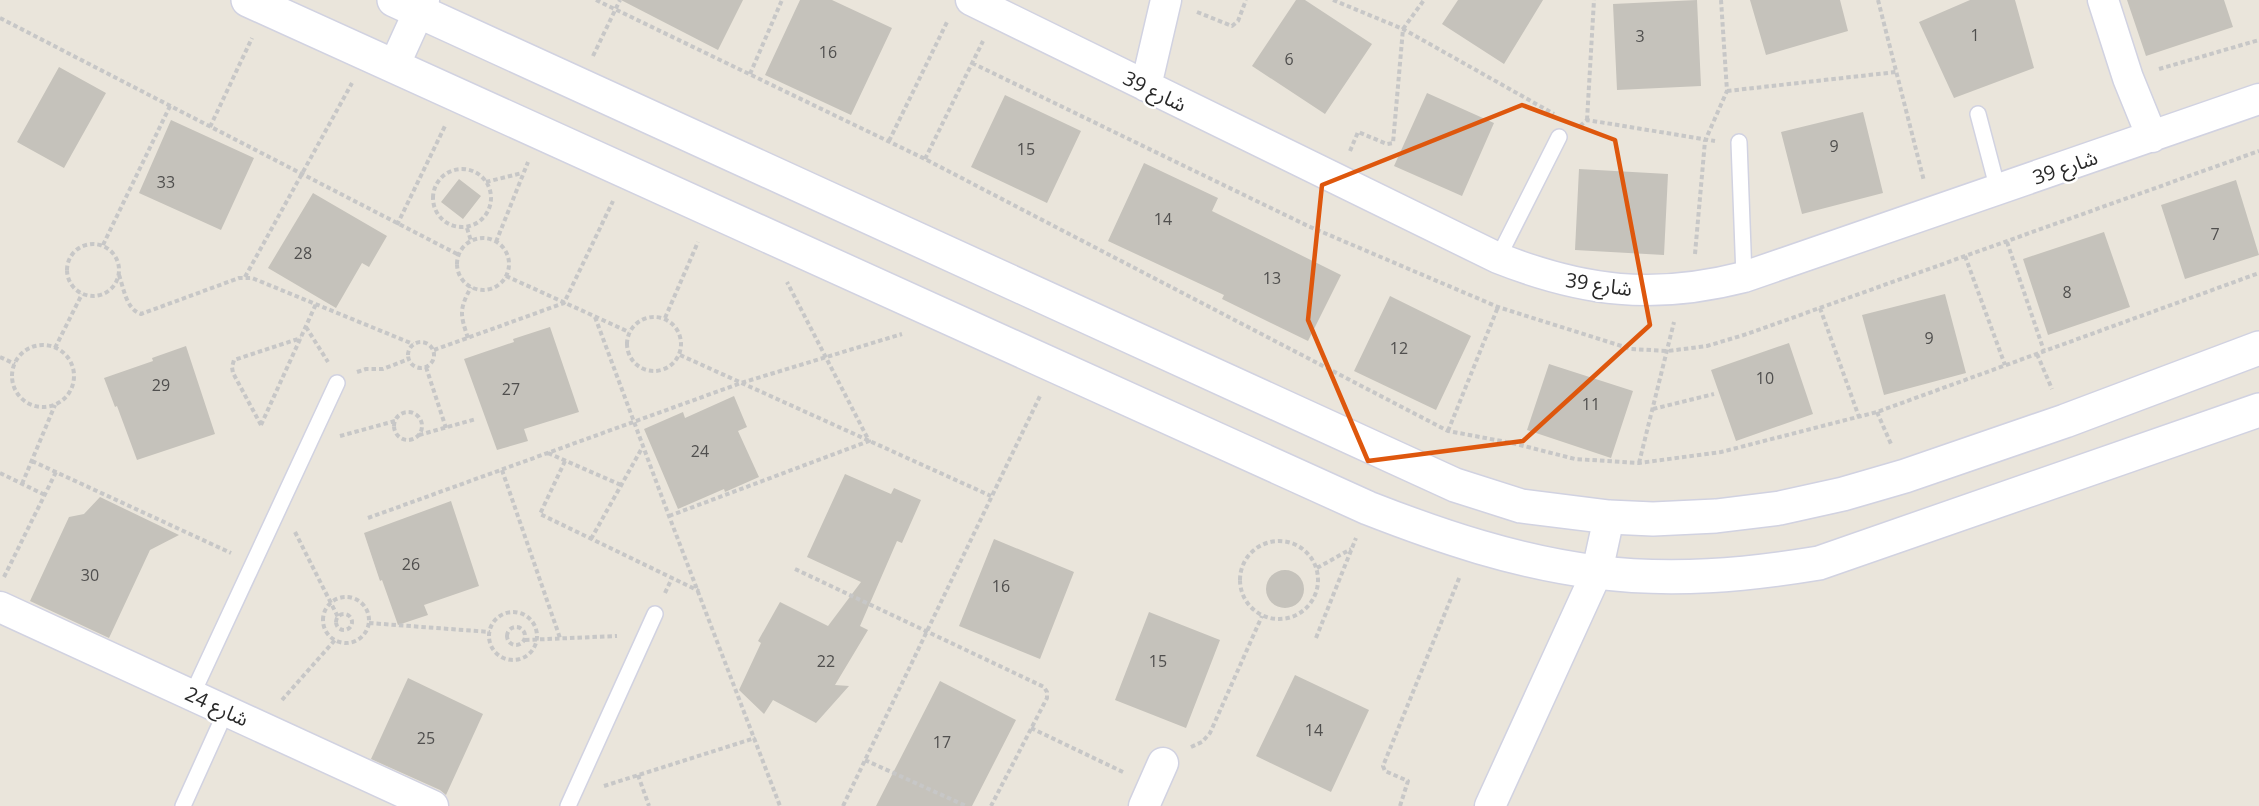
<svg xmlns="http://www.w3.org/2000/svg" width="2259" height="806" viewBox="0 0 2259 806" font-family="'Open Sans','Noto Sans Arabic',sans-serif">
<rect width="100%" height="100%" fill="#eae5db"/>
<path fill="#c5c2bb" d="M 621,0 L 743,0 L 718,50 Z
M 800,0 L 832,0 L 892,28 L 851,115 L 765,75 Z
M 1296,0 L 1305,0 L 1372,44 L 1325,114 L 1252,66 Z
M 1458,0 L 1543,0 L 1504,64 L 1442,24 Z
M 1697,0 L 1701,86 L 1617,90 L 1613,4 Z
M 1750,0 L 1840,0 L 1848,31 L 1766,55 Z
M 1970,0 L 2015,0 L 2034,68 L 1954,98 L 1919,22 Z
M 2127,0 L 2224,0 L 2233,27 L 2146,56 Z
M 59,67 L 106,93 L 64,168 L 17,142 Z
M 1427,93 L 1494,123 L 1462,196 L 1394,166 Z
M 1005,95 L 1081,131 L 1047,203 L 971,167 Z
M 1863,112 L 1883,193 L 1802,214 L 1781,132 Z
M 171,120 L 254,158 L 221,230 L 139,193 Z
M 1144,163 L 1218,198 L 1212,211 L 1341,275 L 1308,341 L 1222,299 L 1224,295 L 1108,241 Z
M 1579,169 L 1668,174 L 1664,255 L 1575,250 Z
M 459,179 L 481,196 L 463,219 L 441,202 Z
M 2236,180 L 2259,255 L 2185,279 L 2161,205 Z
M 313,193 L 387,236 L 369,267 L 362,263 L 336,308 L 268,268 Z
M 2104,232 L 2130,307 L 2048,335 L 2023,259 Z
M 1945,294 L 1966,373 L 1884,395 L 1862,315 Z
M 1390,296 L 1471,336 L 1436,410 L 1354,371 Z
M 550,327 L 579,412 L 524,429 L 528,441 L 497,450 L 464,359 L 514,342 L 513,339 Z
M 1789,343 L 1813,414 L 1736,441 L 1711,370 Z
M 186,346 L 215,434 L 137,460 L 117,406 L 115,407 L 104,378 L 153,361 L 152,358 Z
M 1549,364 L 1633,391 L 1611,458 L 1527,430 Z
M 734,396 L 747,427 L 738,431 L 759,477 L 725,492 L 724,489 L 678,509 L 644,429 L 683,412 L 685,418 Z
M 845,474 L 891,494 L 894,488 L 921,500 L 902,543 L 897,541 L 860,626 L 868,630 L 835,685 L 849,686 L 816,723 L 773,700 L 764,714 L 739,690 L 761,643 L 758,641 L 780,602 L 828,626 L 861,582 L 807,557 Z
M 100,497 L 179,535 L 150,550 L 109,638 L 30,601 L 69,517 L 84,514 Z
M 451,501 L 479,586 L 424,605 L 428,615 L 398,625 L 382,580 L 380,581 L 364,533 Z
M 994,539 L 1074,572 L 1040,659 L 959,626 Z
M1266 589a19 19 0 1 1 38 0a19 19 0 1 1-38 0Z
M 1149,612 L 1220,640 L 1186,728 L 1115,700 Z
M 1295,675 L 1369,710 L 1331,792 L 1256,756 Z
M 408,678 L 483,714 L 446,795 L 440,790 L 371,759 Z
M 940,681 L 1016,720 L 972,806 L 876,806 Z"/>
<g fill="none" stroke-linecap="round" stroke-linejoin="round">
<defs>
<path id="service" d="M 1978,114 L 1998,190
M 1739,142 L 1744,277
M 1498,258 L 1559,137
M 192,695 L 337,383
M 183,806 L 226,711
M 568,806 L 655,614"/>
<path id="minor" d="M 971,0 L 1498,258 C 1584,292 1654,300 1744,277 L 2259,99
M 2103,0 L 2128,78 L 2152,137
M 394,66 L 424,0
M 1146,86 L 1166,0
M 0,607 L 433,806
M 1144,806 L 1163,763
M 1490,806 L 1597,572 L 1609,517"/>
<path id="tertiary" d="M 248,0 L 1368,508 C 1442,537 1517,562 1596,572 C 1671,582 1746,575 1819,563 L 2259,410
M 394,0 L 1455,485 L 1521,506 L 1609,517 L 1653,519 L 1716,516 L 1780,508 L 1843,494 L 1905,476 L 2065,421 L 2259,348"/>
</defs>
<use href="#service" stroke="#d1d2e1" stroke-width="18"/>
<use href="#minor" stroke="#d1d2e1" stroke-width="33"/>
<use href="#tertiary" stroke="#d1d2e1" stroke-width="36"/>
<path stroke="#c7c7c7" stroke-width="4" stroke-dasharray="4.5 3" stroke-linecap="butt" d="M 596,0 L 925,159 L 1448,431 L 1512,443 L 1575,459 L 1639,463 L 1721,452 L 1877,412 L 2259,273
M 1333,0 L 1403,29 L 1554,114
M 1878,0 L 1924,181
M 1197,12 L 1232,26 L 1238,21 L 1246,0
M 0,18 L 459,255
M 593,56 L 620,0
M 972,63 L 1308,226 L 1498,307 L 1631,349 L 1668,351 L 1707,346 L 1747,334 L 2259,151
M 2159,69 L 2259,40
M 750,74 L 782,0
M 1727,91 L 1896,72
M 1587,120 L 1594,0
M 1580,126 L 1587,120 L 1715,141
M 210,127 L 252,38
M 889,141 L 948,20
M 1350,151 L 1358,132 L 1387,144 L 1393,143 L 1403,29 L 1424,0
M 925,159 L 983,41
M433 198a29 29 0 1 1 58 0a29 29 0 1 1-58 0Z
M 486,182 L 522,173
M 397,225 L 445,126
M 467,228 L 471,241
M457 264a26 26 0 1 1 52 0a26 26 0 1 1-52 0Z
M 496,242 L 528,162
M 2007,242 L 2044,351
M67 270a26 26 0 1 1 52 0a26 26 0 1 1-52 0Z
M 103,245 L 170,106
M 1695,254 L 1705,141 L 1727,91 L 1721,0
M 1965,256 L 2005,365
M 119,275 C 124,289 126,309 141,314 L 239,278 L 252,278 L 413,344
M 506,276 L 629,332
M 245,277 L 352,83
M 1820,308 L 1859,417
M627 344a27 27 0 1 1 54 0a27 27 0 1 1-54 0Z
M 595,317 L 669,516 L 780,806
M 665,318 L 698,242
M 306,327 L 328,362
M 468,338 C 460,314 459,310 471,287
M408 355a13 13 0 1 1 26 0a13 13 0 1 1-26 0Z
M12 376a31 31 0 1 1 62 0a31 31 0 1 1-62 0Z
M 55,348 L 82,294
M 434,350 L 564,303 L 613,201
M 2037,354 L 2052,389
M 680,355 L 991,496
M 0,357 L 15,364
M 426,367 L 446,428
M 357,372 L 366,369 L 383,369 L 409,359
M 1653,409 L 1714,394
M394 426a14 14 0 1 1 28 0a14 14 0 1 1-28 0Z
M 1877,412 L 1891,444
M 261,425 L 233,373 L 232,367 L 234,360 L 301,338
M 261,425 L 316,304
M 1448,431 L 1498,307
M 419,435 L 476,419
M 340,436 L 395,421
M 548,453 L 621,485
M 32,461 L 231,553
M 565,461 L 540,514 L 699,591
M 1639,463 L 1674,322
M 502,470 L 560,638
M 0,473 L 45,495
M 22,484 L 55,405
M 669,516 L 869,441 L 787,282
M 368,518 L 741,383 L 902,334
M 295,532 L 338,617
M 591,539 L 642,448
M1240 580a39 39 0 1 1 78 0a39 39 0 1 1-78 0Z
M 1317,568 L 1351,549
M 795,569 L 1044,687 L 1047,692 L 1047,698 L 991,806
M 4,577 L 56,472
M 665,593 L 672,578
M323 620a23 23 0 1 1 46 0a23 23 0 1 1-46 0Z
M489 636a24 24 0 1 1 48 0a24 24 0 1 1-48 0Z
M336 622a8 8 0 1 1 16 0a8 8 0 1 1-16 0Z
M 369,623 L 490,632
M507 636a9 9 0 1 1 18 0a9 9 0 1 1-18 0Z
M 1316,638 L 1356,538
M 525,640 L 617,636
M 282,700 L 335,640
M 1031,728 L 1125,773
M 1191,747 L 1202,742 L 1210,733 L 1262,616
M 865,760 L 966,806
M 638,775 L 649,806
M 604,786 L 755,738
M 843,806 L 1040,396
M 1400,806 L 1408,781 L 1385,771 L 1383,766 L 1460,576"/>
<use href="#service" stroke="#fff" stroke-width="15"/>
<use href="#minor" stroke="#fff" stroke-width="30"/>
<use href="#tertiary" stroke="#fff" stroke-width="33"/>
</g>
<path fill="none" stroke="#de570d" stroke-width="4.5" stroke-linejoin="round" d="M 1522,105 L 1615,140 L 1650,325 L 1523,441 L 1368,461 L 1308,320 L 1322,185 Z"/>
<g text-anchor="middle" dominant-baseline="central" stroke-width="5" stroke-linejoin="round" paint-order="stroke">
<g font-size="16" fill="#504f4e">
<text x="1975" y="35">1</text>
<text x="1640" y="36">3</text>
<text x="828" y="52">16</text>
<text x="1289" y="59">6</text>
<text x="1834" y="146">9</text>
<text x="1026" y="149">15</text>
<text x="166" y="182">33</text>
<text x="1163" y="219">14</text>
<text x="2215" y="234">7</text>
<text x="303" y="253">28</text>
<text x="1272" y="278">13</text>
<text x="2067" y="292">8</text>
<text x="1929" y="338">9</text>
<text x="1399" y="348">12</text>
<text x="1765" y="378">10</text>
<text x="161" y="385">29</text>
<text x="511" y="389">27</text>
<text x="1591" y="404">11</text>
<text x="700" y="451">24</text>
<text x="411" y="564">26</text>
<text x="90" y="575">30</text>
<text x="1001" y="586">16</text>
<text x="826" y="661">22</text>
<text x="1158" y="661">15</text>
<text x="1314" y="730">14</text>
<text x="426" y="738">25</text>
<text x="942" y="742">17</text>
</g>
<g font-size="20" fill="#292929" stroke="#fff">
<text transform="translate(1155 91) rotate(26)">شارع 39</text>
<text transform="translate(2065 167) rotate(-19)">شارع 39</text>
<text transform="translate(1599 284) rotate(8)">شارع 39</text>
<text transform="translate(217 706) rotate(25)">شارع 24</text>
</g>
</g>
</svg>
